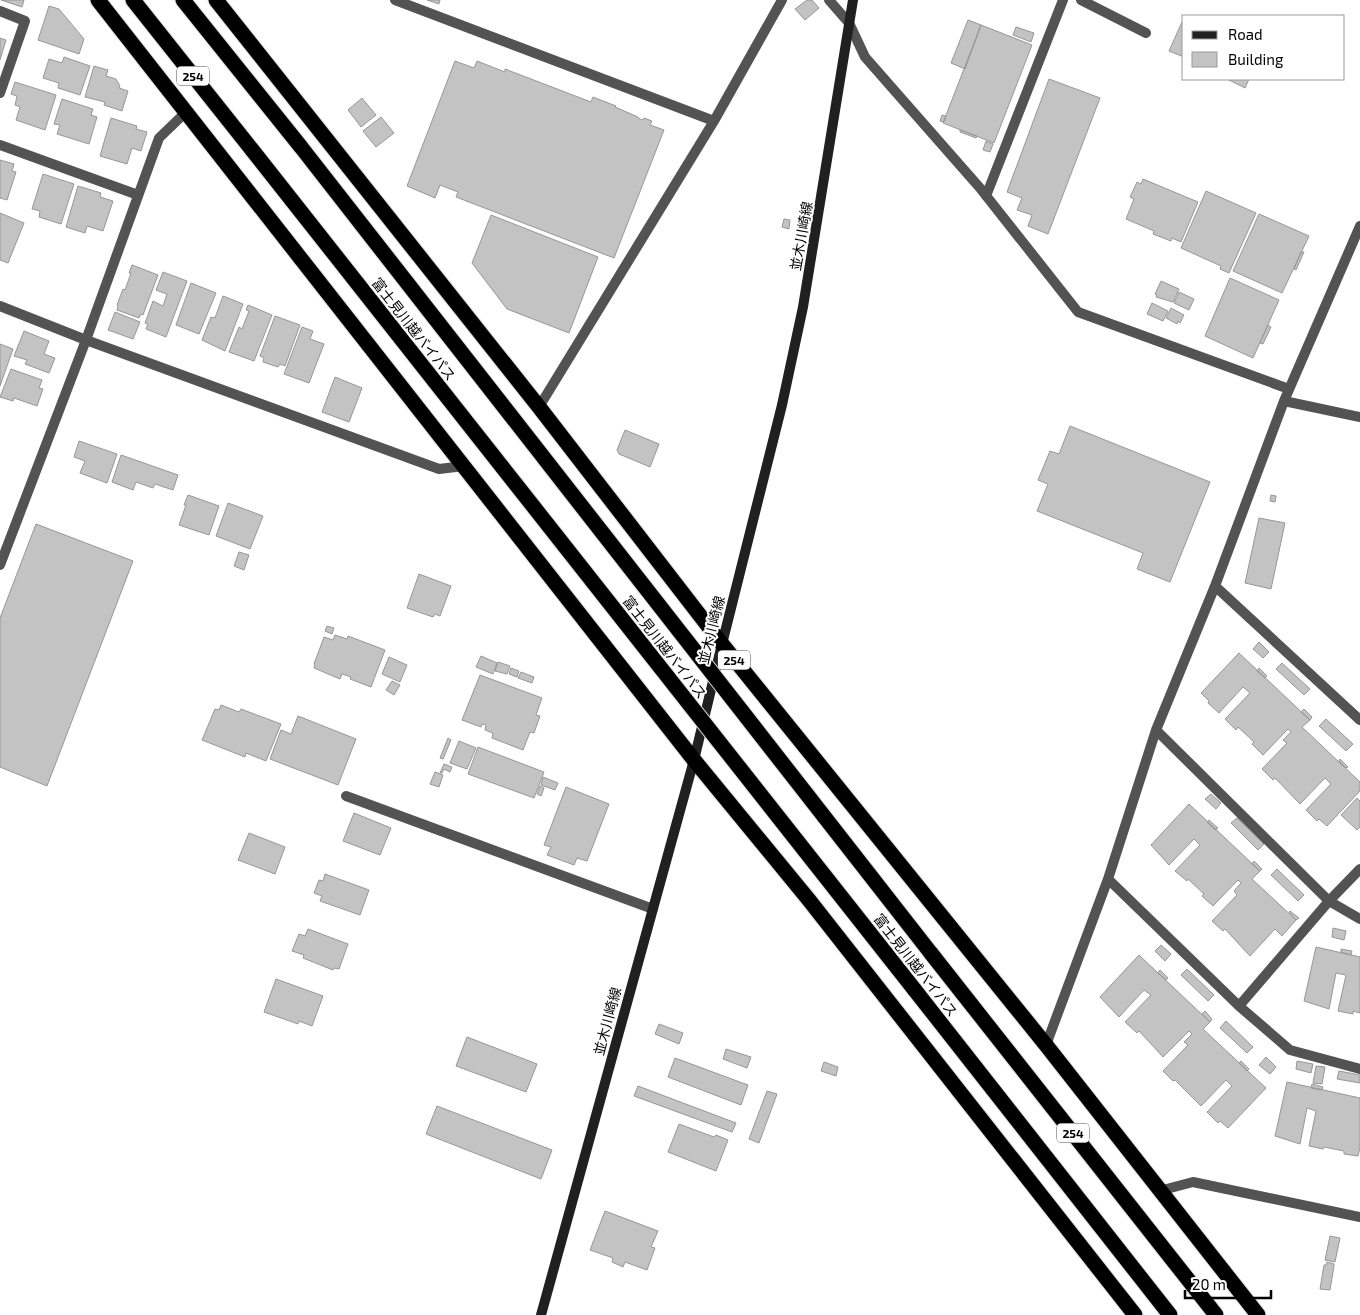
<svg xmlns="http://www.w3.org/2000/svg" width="1360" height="1315" viewBox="0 0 1360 1315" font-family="'Exo 2','Noto Sans JP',sans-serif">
<rect width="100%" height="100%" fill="#fff"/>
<path fill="#c3c3c3" stroke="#979797" d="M 1,0 L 24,0 L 22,7 Z
M 427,0 L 440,0 L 439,4 Z
M 807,0 L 812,0 L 819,8 L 805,20 L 795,9 Z
M 49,6 L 59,9 L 84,39 L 79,54 L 38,40 Z
M 968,20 L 981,25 L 965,69 L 951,63 Z
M 1182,22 L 1184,23 L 1184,57 L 1169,51 Z
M 981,25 L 1032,45 L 994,143 L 943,123 Z
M 1016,27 L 1034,33 L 1031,42 L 1013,35 Z
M 0,38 L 6,40 L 0,60 Z
M 64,57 L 90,66 L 80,95 L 58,88 L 59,83 L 43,78 L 49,59 L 62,63 Z
M 455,61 L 474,68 L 477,61 L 505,72 L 505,69 L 591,102 L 593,97 L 616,106 L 615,107 L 638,117 L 638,118 L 642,120 L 644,118 L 652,121 L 650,125 L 664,130 L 614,258 L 456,197 L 458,192 L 440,185 L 435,198 L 407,186 Z
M 94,66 L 108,70 L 106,76 L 116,79 L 120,86 L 119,88 L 128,91 L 122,111 L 104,105 L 105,102 L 85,97 Z
M 1049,79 L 1100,98 L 1048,234 L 1028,226 L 1032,215 L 1017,210 L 1022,198 L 1007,192 Z
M 1227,79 L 1249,79 L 1245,88 Z
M 15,82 L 56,95 L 45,130 L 16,120 L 20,107 L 15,105 L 17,96 L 11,94 Z
M 362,98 L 376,115 L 361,127 L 348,110 Z
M 62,99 L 93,109 L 91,115 L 97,117 L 89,144 L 57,134 L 60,125 L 54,124 Z
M 942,115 L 946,116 L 944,122 L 940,121 Z
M 381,117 L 394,133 L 376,147 L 363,131 Z
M 111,118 L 137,126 L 136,129 L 147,132 L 141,151 L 132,148 L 127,164 L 100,156 Z
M 960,130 L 977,136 L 976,138 L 960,132 Z
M 986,141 L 993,144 L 990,152 L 983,150 Z
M 0,160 L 14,164 L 12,171 L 16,172 L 7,200 L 0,198 Z
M 43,174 L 74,184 L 61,224 L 39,217 L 40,211 L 32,209 Z
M 1143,179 L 1198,202 L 1181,242 L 1172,238 L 1171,241 L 1153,234 L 1154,231 L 1126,219 L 1134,199 L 1130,197 L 1137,182 L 1141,184 Z
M 78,186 L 101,193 L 100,197 L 113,201 L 103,231 L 87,226 L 85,233 L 66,227 Z
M 1206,191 L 1256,213 L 1229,273 L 1220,269 L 1221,266 L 1181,248 Z
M 0,213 L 24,223 L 8,263 L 0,260 Z
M 1259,214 L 1309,236 L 1282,293 L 1233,271 Z
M 491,215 L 598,257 L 569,333 L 507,309 L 472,263 Z
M 784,219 L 790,220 L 789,229 L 782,227 Z
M 1301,252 L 1304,252 L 1296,270 L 1294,269 Z
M 132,265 L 158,275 L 143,315 L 141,314 L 139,318 L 117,310 L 118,306 L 117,305 L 123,289 L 125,290 L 131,273 L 129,273 Z
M 163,272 L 187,281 L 166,337 L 146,329 L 148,324 L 145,323 L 153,301 L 163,306 L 167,294 L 156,290 Z
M 1230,278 L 1279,300 L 1253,358 L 1205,336 Z
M 1161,281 L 1179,289 L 1173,302 L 1156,297 L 1157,295 L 1155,294 Z
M 191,283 L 216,293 L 199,334 L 176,325 Z
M 1179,292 L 1194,299 L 1189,310 L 1174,303 Z
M 223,296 L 243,304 L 225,351 L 202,340 L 211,317 L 215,318 Z
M 1152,303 L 1168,311 L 1163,321 L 1147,314 Z
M 248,305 L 272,315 L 254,361 L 229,352 L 239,327 L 242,329 L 249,311 L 246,310 Z
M 1171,308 L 1184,315 L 1180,323 L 1178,321 L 1177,324 L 1166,318 Z
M 115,312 L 140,322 L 133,339 L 108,330 Z
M 275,316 L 300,325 L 285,366 L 280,364 L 278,367 L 263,362 L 264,358 L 260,356 Z
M 1268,325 L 1271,327 L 1263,344 L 1260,343 Z
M 302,327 L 313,331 L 310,339 L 324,344 L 309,383 L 284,374 Z
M 24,331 L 49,341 L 44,354 L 55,358 L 49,373 L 25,364 L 27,360 L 14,356 Z
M 0,344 L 13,349 L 0,386 Z
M 11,369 L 42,380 L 39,388 L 43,389 L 37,406 L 14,398 L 13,401 L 0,397 Z
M 335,377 L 362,388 L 349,422 L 322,412 Z
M 1070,426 L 1210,482 L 1170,582 L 1137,569 L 1143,553 L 1037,511 L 1048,484 L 1038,480 L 1050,451 L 1059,454 Z
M 625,430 L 659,444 L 650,467 L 619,454 L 617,450 Z
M 79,441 L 117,454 L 107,483 L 80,473 L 85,461 L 74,457 Z
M 121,455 L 178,475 L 173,490 L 155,484 L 153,488 L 136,482 L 133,490 L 112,482 Z
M 188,495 L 219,506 L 209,535 L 179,525 L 186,505 L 184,505 Z
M 1271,495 L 1276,496 L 1275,502 L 1270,501 Z
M 228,503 L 263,516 L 250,549 L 216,536 Z
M 1259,518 L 1285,523 L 1271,589 L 1245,583 Z
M 36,524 L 133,561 L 47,786 L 0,767 L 0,618 Z
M 239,552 L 249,555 L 244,570 L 234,566 Z
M 419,574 L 451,586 L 440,616 L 435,614 L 433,617 L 407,608 Z
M 327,626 L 334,628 L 332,634 L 325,631 Z
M 335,635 L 347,639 L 348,636 L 385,650 L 371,687 L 350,679 L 351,677 L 342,674 L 340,679 L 314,668 L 315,664 L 314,664 L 324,637 L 333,640 Z
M 1259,642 L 1269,652 L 1263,658 L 1253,649 Z
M 1239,653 L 1310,720 L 1302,727 L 1360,782 L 1360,791 L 1327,826 L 1319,819 L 1317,821 L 1306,810 L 1331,784 L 1325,778 L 1300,804 L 1275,778 L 1273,780 L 1262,769 L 1287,743 L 1283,740 L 1291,732 L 1288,729 L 1263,755 L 1252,744 L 1254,742 L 1238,727 L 1236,730 L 1225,719 L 1250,693 L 1243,687 L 1219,713 L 1208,703 L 1209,701 L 1201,693 Z
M 481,656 L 497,663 L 493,674 L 476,667 Z
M 389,657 L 407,665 L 400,682 L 382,674 Z
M 498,662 L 510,666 L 507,674 L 495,671 Z
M 1282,663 L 1310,689 L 1304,695 L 1276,669 Z
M 511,668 L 519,671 L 517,677 L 509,674 Z
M 1259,668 L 1267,676 L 1265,678 L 1257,671 Z
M 521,672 L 534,677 L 532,683 L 518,678 Z
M 480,675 L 542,698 L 536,715 L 540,716 L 534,733 L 530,732 L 523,750 L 492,738 L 493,733 L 485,730 L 486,725 L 482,724 L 481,727 L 462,720 Z
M 392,681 L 400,685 L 394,695 L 386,690 Z
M 221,705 L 239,712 L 241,709 L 281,724 L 266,761 L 246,753 L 245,757 L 202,740 L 215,709 L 219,710 Z
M 1304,709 L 1312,717 L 1310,720 L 1301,712 Z
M 298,716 L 356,739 L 338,785 L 270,759 L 281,730 L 291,734 Z
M 1326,719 L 1353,744 L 1346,751 L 1319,726 Z
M 448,738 L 451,740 L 443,759 L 440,758 Z
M 459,741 L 476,748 L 467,769 L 450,763 Z
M 478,747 L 544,772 L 534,798 L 468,774 Z
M 1340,759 L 1348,767 L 1346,768 L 1339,761 Z
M 444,764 L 452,767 L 450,772 L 444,769 L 442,773 L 440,773 Z
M 435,772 L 443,775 L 439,787 L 430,784 Z
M 543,777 L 558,783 L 555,790 L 541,785 Z
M 540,786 L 544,788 L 541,796 L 537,794 Z
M 566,787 L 609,804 L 587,861 L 577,858 L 574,865 L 547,855 L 551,847 L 544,845 Z
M 1211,794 L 1221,803 L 1216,809 L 1205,799 Z
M 1357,798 L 1360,801 L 1360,827 L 1357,830 L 1341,815 Z
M 1189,804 L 1260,871 L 1252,879 L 1296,920 L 1282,936 L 1275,929 L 1250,956 L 1225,929 L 1223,931 L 1212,921 L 1237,895 L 1234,891 L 1241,883 L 1238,880 L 1213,906 L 1202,896 L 1204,894 L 1188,879 L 1187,881 L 1175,871 L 1200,845 L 1194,839 L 1169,865 L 1151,845 Z
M 354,813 L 391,828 L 380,855 L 343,841 Z
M 1237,818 L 1264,844 L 1258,850 L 1231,823 Z
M 1209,820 L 1218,828 L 1215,830 L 1207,822 Z
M 249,833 L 285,847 L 275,874 L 238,860 Z
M 1254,861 L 1262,869 L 1260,871 L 1252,864 Z
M 1277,869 L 1304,895 L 1298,901 L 1271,875 Z
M 325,874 L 369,890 L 360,915 L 320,901 L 322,896 L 314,893 L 319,880 L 323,881 Z
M 1290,911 L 1299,918 L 1296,920 L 1289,912 Z
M 1333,928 L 1346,931 L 1344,940 L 1332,937 Z
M 308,929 L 348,944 L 339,969 L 334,968 L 333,970 L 303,958 L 304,955 L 292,951 L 299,934 L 305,936 Z
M 1161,945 L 1171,954 L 1165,961 L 1155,951 Z
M 1316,947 L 1360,957 L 1360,1013 L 1353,1011 L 1353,1014 L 1338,1011 L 1346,975 L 1336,973 L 1329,1009 L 1304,1001 Z
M 1341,949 L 1352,951 L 1351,955 L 1341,952 Z
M 1139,955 L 1210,1022 L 1203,1029 L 1266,1088 L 1228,1128 L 1220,1121 L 1218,1123 L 1207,1112 L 1232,1086 L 1226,1080 L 1201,1106 L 1175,1080 L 1173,1081 L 1163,1071 L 1188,1045 L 1184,1042 L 1192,1034 L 1189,1031 L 1163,1057 L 1139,1031 L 1137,1033 L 1125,1022 L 1151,995 L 1144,990 L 1119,1017 L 1100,997 Z
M 1187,969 L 1214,995 L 1208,1001 L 1181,975 Z
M 1160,970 L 1168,978 L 1166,980 L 1158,973 Z
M 276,979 L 323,996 L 312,1026 L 299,1021 L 298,1024 L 264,1012 Z
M 1205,1011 L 1212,1019 L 1210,1022 L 1202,1014 Z
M 1226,1021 L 1253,1047 L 1247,1053 L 1220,1028 Z
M 659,1024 L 683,1033 L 679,1044 L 655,1034 Z
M 467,1037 L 537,1064 L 526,1092 L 456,1066 Z
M 726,1049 L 751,1057 L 747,1068 L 723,1059 Z
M 1266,1057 L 1276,1067 L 1270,1074 L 1259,1065 Z
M 675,1058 L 748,1085 L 741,1105 L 668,1077 Z
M 1241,1061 L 1249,1069 L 1247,1071 L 1239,1063 Z
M 1297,1061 L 1313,1064 L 1311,1073 L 1296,1069 Z
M 824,1062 L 838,1067 L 836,1076 L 821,1071 Z
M 1316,1066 L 1325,1067 L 1322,1084 L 1313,1083 Z
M 1339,1071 L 1360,1075 L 1360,1083 L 1337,1079 Z
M 1287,1082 L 1360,1098 L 1360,1148 L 1358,1156 L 1344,1154 L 1344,1151 L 1324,1147 L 1323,1149 L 1309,1146 L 1316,1111 L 1307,1108 L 1300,1144 L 1275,1136 Z
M 1312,1084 L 1323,1087 L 1322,1090 L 1311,1088 Z
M 638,1086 L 736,1123 L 732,1132 L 634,1096 Z
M 767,1091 L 777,1094 L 759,1143 L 749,1139 Z
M 437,1106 L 552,1150 L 541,1179 L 426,1134 Z
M 679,1124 L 714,1137 L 716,1135 L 728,1140 L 716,1171 L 668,1152 Z
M 605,1211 L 658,1231 L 651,1247 L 655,1248 L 647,1270 L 625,1262 L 623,1267 L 612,1262 L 613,1258 L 590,1250 Z
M 1330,1236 L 1340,1238 L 1335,1262 L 1325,1260 Z
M 1327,1262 L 1334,1264 L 1334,1266 L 1330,1290 L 1320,1289 L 1324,1265 L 1326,1265 Z"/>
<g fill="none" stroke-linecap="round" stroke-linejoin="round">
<defs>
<path id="highway" d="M 98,0 L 694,760 L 809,900 L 1135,1315
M 133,0 L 253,151
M 183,0 L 301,147
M 216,0 L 539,407 L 722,644 L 1046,1045 L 1258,1315
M 930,952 L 1216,1315
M 914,989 L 1170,1315"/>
</defs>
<use href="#highway" stroke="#dbdbdb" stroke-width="17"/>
<path stroke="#535353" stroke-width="10" d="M 0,11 L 25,21 L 0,93
M 0,145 L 138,195"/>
<path stroke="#535353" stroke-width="10" d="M 395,0 L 714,121
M 829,0 L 849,23 L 865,57 L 980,188 L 1078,312 L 1289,389
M 1081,0 L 1146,33
M 986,196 L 1063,0
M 0,306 L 86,340 L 439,469 L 464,466
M 1284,401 L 1360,417
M 539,407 L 714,121 L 782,0
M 0,565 L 86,340 L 159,138 L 186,112
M 1215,586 L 1360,720
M 1156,730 L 1329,901 L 1360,919
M 346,796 L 653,909
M 1108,879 L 1239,1006 L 1290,1050 L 1360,1069
M 1239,1006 L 1329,901 L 1360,869
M 1046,1045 L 1108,879 L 1156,730 L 1215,586 L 1284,401 L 1360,226
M 1159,1191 L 1193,1182 L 1360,1217"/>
<path stroke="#202020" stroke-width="10" d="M 541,1315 L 694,760 L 722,644 L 782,405 L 803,307 L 853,0"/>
<use href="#highway" stroke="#000" stroke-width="15"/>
<defs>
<path id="highway-bridge" d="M 301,147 L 930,952
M 253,151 L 914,989"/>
</defs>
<use href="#highway-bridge" stroke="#dbdbdb" stroke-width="17" stroke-linecap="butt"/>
<use href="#highway-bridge" stroke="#000" stroke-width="15"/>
</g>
<g text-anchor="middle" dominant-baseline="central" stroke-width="4" stroke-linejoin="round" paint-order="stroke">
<g fill="#fff" stroke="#4c4c4c" stroke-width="1">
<rect x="177" y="66.5" width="32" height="19" rx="4"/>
<rect x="718" y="650.5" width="32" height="19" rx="4"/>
<rect x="1057" y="1123.5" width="32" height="19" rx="4"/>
</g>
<g font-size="12" font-weight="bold" fill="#000">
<text x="193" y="76">254</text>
<text x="734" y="660">254</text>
<text x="1073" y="1133">254</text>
</g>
<g font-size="14" fill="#000" stroke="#fff">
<text transform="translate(801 236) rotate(-80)">並木川崎線</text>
<text transform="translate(414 329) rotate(52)">富士見川越バイパス</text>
<text transform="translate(711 630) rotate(-76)">並木川崎線</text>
<text transform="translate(665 647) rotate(52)">富士見川越バイパス</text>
<text transform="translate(916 965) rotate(52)">富士見川越バイパス</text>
<text transform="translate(607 1021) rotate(-75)">並木川崎線</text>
</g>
</g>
<rect x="1182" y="15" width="162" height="65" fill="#ffffff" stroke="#999999"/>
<rect x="1192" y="31" width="25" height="8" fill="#202020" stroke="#999999"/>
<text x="1228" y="40" font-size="15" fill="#000000">Road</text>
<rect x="1192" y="52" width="25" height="15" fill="#c3c3c3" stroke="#999999"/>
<text x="1228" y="65" font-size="15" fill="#000000">Building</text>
<path d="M1185 1290v8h86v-8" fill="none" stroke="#000000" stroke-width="2.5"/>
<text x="1192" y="1290" font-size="15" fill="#000000" stroke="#ffffff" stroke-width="4" paint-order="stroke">20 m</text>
</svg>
